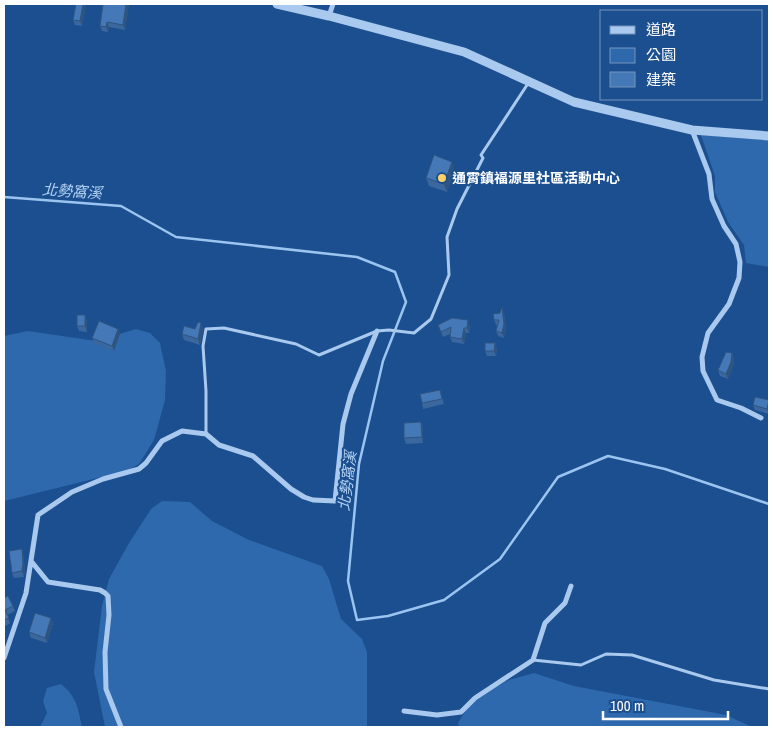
<svg xmlns="http://www.w3.org/2000/svg" width="773" height="731" viewBox="0 0 773 731" font-family="'Archivo Narrow','Noto Sans TC',sans-serif">
<rect width="100%" height="100%" fill="#1b4f8f"/>
<path fill="#2e69ad" d="M 701,135 L 769,140 L 769,267 L 746,263 L 744,245 L 728,222 L 715,192 L 715,176 Z
M 136,329 L 150,333 L 160,343 L 166,371 L 165,400 L 154,440 L 139,464 L 126,471 L 4,501 L 4,336 L 28,331 L 96,341 Z
M 162,501 L 190,502 L 212,521 L 249,540 L 322,566 L 329,579 L 341,619 L 362,639 L 367,652 L 367,727 L 105,727 L 94,672 L 102,606 L 109,579 L 129,543 L 151,509 Z
M 534,673 L 574,686 L 726,715 L 752,727 L 459,727 L 458,723 L 472,700 L 509,680 Z
M 61,684 C 77,697 78,708 82,727 L 40,727 L 47,713 L 43,701 L 47,688 Z"/>
<g fill="none" stroke-linecap="round" stroke-linejoin="round">
<path stroke="#9cc4f0" stroke-width="2.5" d="M 4,197 L 121,206 L 176,237 L 357,257 L 395,272 L 406,302 L 383,361 L 359,464 L 348,581 L 357,620 L 388,616 L 444,600 L 500,559 L 558,477 L 608,456 L 665,469 L 769,504"/>
<path stroke="#a9c9ee" stroke-width="3" d="M 206,434 L 206,391 L 203,346 L 206,329 L 224,328 L 296,344 L 319,355 L 377,331 L 389,330 L 414,333 L 431,319 L 449,275 L 447,237 L 457,209 L 483,158 L 481,155 L 529,82
M 533,660 L 581,665 L 606,654 L 632,655 L 714,680 L 769,689"/>
<path stroke="#a9c9ee" stroke-width="5" d="M 329,16 L 333,4
M 692,130 L 709,174 L 712,199 L 724,226 L 736,244 L 740,262 L 739,278 L 729,304 L 708,333 L 702,357 L 703,371 L 717,400 L 741,408 L 761,418
M 31,561 L 48,582 L 100,590 L 105,593 L 108,596 L 109,615 L 105,652 L 106,689 L 121,727
M 4,658 L 26,593 L 38,515 L 72,492 L 103,479 L 139,469 L 146,463 L 162,441 L 182,431 L 206,434 L 219,445 L 253,456 L 291,489 L 304,497 L 313,500 L 335,501 L 343,424 L 351,394 L 377,331
M 404,711 L 437,715 L 461,712 L 475,698 L 533,660 L 545,623 L 565,603 L 571,586"/>
<path stroke="#a9c9ee" stroke-width="9" d="M 277,4 L 329,16 L 464,52 L 574,102 L 692,130 L 769,136"/>
</g>
<path fill="#3a679d" d="M 76,4 L 86,4 L 82,26 L 75,25 L 73,20 Z
M 103,4 L 129,4 L 125,30 L 109,27 L 108,32 L 102,31 L 100,26 Z
M 455,170 L 447,192 L 429,186 L 426,178 Z
M 502,307 L 504,313 L 506,329 L 504,338 L 498,336 L 496,331 L 497,325 L 496,325 L 494,320 L 500,313 Z
M 87,320 L 87,332 L 79,331 L 77,326 Z
M 201,323 L 203,329 L 200,345 L 184,340 L 182,334 L 195,329 Z
M 438,325 L 470,326 L 469,333 L 466,333 L 464,344 L 452,342 L 450,337 L 450,334 L 443,337 Z
M 118,329 L 120,334 L 114,351 L 94,343 L 92,338 Z
M 495,343 L 497,349 L 496,356 L 487,356 L 485,351 Z
M 732,353 L 734,359 L 733,367 L 728,379 L 720,376 L 718,370 Z
M 440,390 L 444,404 L 423,409 L 422,403 Z
M 769,400 L 769,414 L 755,410 L 753,405 Z
M 421,422 L 423,428 L 423,443 L 406,444 L 404,438 Z
M 23,555 L 25,568 L 24,577 L 14,578 L 12,573 Z
M 4,598 L 13,606 L 15,611 L 7,615 L 10,623 L 4,627 Z
M 51,618 L 53,623 L 47,643 L 31,638 L 29,632 Z"/>
<path fill="#305480" d="M 83,4 L 86,4 L 82,26 L 80,21 Z
M 126,4 L 129,4 L 129,5 L 125,30 L 123,25 Z
M 107,22 L 109,27 L 108,32 L 106,27 Z
M 452,162 L 455,170 L 447,192 L 444,184 Z
M 502,307 L 504,313 L 506,329 L 504,338 L 502,333 Z
M 85,315 L 87,320 L 87,332 L 85,326 Z
M 468,320 L 470,326 L 469,333 L 467,328 Z
M 201,323 L 203,329 L 200,345 L 198,339 Z
M 464,328 L 466,333 L 464,344 L 462,339 Z
M 118,329 L 120,334 L 114,351 L 112,346 Z
M 495,343 L 497,349 L 496,356 L 494,351 Z
M 732,353 L 734,359 L 733,367 L 728,379 L 726,374 Z
M 769,400 L 769,414 L 767,409 Z
M 421,422 L 423,428 L 423,443 L 422,437 Z
M 22,549 L 23,555 L 25,568 L 24,577 L 22,571 Z
M 51,618 L 53,623 L 47,643 L 45,638 Z"/>
<path fill="#4478b7" stroke="#305480" d="M 76,4 L 83,4 L 80,21 L 73,20 Z
M 103,4 L 126,4 L 123,25 L 107,22 L 106,27 L 100,26 Z
M 434,155 L 452,162 L 444,184 L 426,178 Z
M 502,307 L 504,324 L 502,333 L 496,331 L 499,320 L 494,320 L 493,314 L 500,313 Z
M 77,315 L 85,315 L 85,326 L 77,326 Z
M 452,318 L 468,320 L 467,328 L 464,328 L 462,339 L 450,337 L 451,327 L 441,332 L 438,325 Z
M 99,321 L 118,329 L 112,346 L 92,338 Z
M 198,322 L 201,323 L 198,339 L 182,334 L 184,326 L 195,329 Z
M 485,343 L 495,343 L 494,351 L 485,351 Z
M 726,352 L 732,353 L 731,362 L 726,374 L 718,370 Z
M 440,390 L 442,399 L 422,403 L 420,394 Z
M 755,397 L 769,400 L 767,409 L 753,405 Z
M 421,422 L 422,437 L 404,438 L 404,423 Z
M 22,549 L 23,563 L 22,571 L 12,573 L 9,551 Z
M 8,596 L 13,606 L 5,610 L 9,618 L 4,620 L 4,598 Z
M 35,613 L 51,618 L 45,638 L 29,632 Z"/>
<circle fill="#ffd166" stroke="#1b4f8f" stroke-width="2" cx="442" cy="178" r="5"/>
<g text-anchor="middle" dominant-baseline="central" stroke-width="4" stroke-linejoin="round" paint-order="stroke">
<g font-size="14" font-weight="bold" fill="#fff" stroke="#1b4f8f" text-anchor="start">
<text x="452" y="178">通霄鎮福源里社區活動中心</text>
</g>
<g font-size="15" font-style="italic" fill="#b5d3f5" stroke="#1b4f8f">
<text transform="translate(72 191) rotate(4)">北勢窩溪</text>
<text transform="translate(347 481) rotate(-83)">北勢窩溪</text>
</g>
</g>
<rect width="773" height="731" fill="none" stroke="#ffffff" stroke-width="10"/>
<rect x="600" y="10" width="162" height="90" fill="#1b4f8f" stroke="#7695bc"/>
<rect x="610" y="26" width="25" height="8" fill="#a9c9ee" stroke="#7695bc"/>
<text x="646" y="35" font-size="15" fill="#ffffff">道路</text>
<rect x="610" y="48" width="25" height="15" fill="#2e69ad" stroke="#7695bc"/>
<text x="646" y="60" font-size="15" fill="#ffffff">公園</text>
<rect x="610" y="72" width="25" height="15" fill="#4478b7" stroke="#7695bc"/>
<text x="646" y="85" font-size="15" fill="#ffffff">建築</text>
<path d="M603 711v8h125v-8" fill="none" stroke="#ffffff" stroke-width="2.5"/>
<text x="610" y="711" font-size="15" fill="#ffffff" stroke="#1b4f8f" stroke-width="4" paint-order="stroke">100 m</text>
</svg>
